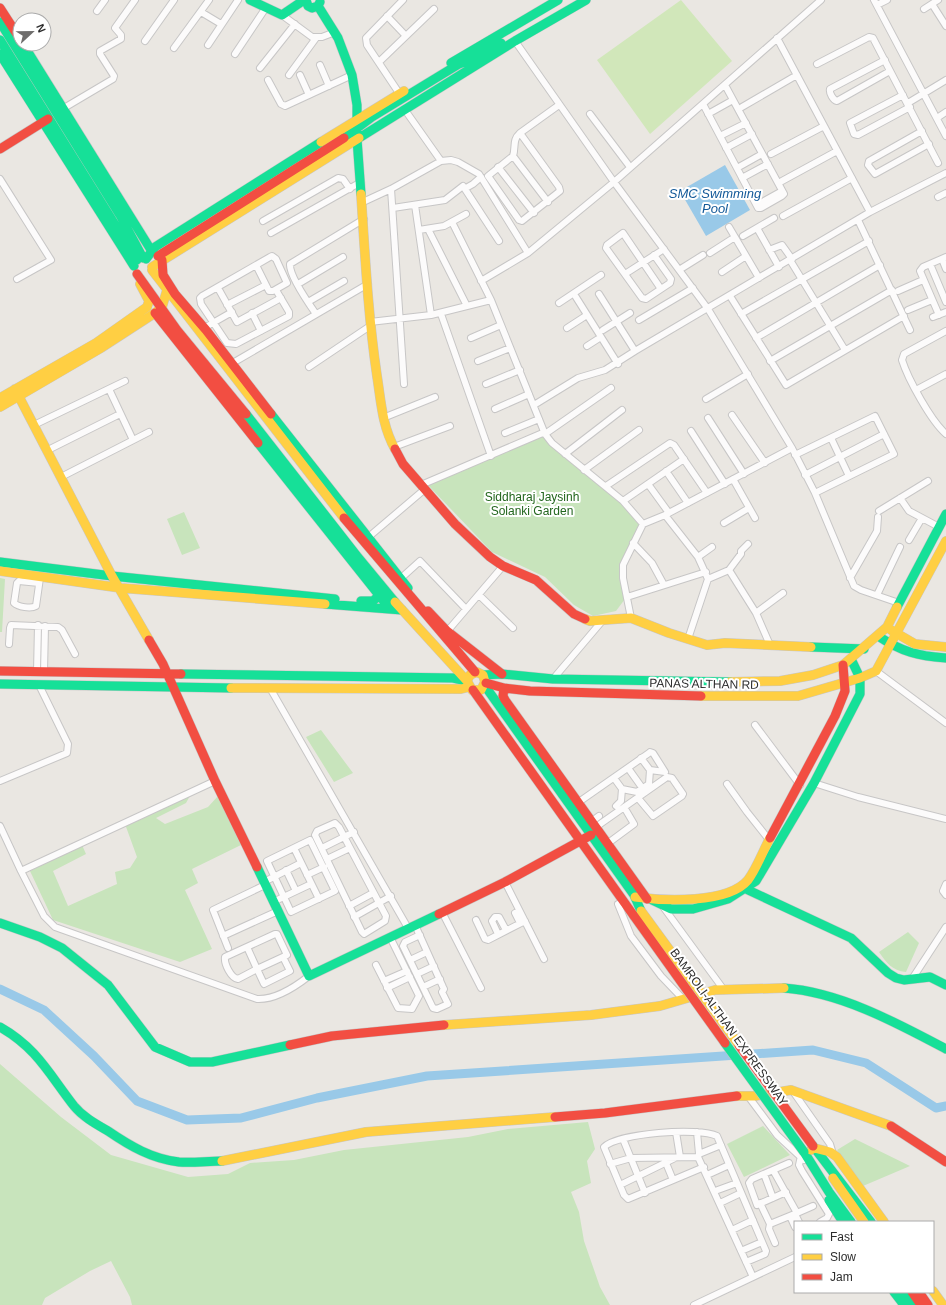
<svg xmlns="http://www.w3.org/2000/svg" width="946" height="1305" viewBox="0 0 946 1305" font-family="Helvetica,sans-serif">
<rect width="100%" height="100%" fill="#eae7e2"/>
<path fill="#c8e4bc" d="M 545,432 L 643,524 L 621,565 L 628,595 L 616,611 L 593,616 L 574,605 L 545,577 L 492,552 L 426,483 Z
M 184,512 L 200,548 L 182,555 L 167,519 Z
M 0,578 L 5,579 L 2,632 L 0,632 Z
M 321,730 L 353,773 L 334,782 L 306,737 Z
M 191,794 L 186,803 L 156,818 L 165,824 L 208,807 L 218,796 L 241,845 L 192,869 L 198,883 L 185,890 L 212,949 L 180,962 L 53,920 L 30,871 L 82,845 L 86,854 L 53,871 L 68,906 L 117,884 L 115,872 L 130,868 L 137,857 L 125,824 Z
M 908,932 L 919,943 L 906,972 C 892,971 886,962 879,952 Z
M 0,1064 L 61,1117 L 111,1155 L 188,1177 L 228,1174 L 250,1163 L 294,1160 L 344,1150 L 468,1137 L 508,1129 L 588,1122 L 595,1149 L 587,1161 L 591,1183 L 571,1192 L 579,1212 L 584,1241 L 600,1287 L 610,1305 L 132,1305 L 130,1297 L 111,1261 L 90,1271 L 45,1298 L 42,1305 L 0,1305 Z
M 763,1126 L 790,1155 L 744,1177 L 727,1144 Z
M 855,1139 L 910,1166 L 863,1186 L 837,1150 Z"/>
<path fill="#d1e7ba" d="M 681,0 L 732,61 L 650,134 L 597,60 Z"/>
<path fill="#99c9e8" d="M 725,165 L 750,210 L 706,236 L 680,191 Z"/>
<g fill="none" stroke-linecap="round" stroke-linejoin="round">
<path stroke="#99c9e8" stroke-width="9" d="M 0,989 L 44,1010 L 94,1056 L 137,1101 L 187,1120 L 241,1118 L 317,1098 L 427,1076 L 813,1050 L 866,1063 L 936,1108 L 946,1106"/>
<defs>
<path id="street" d="M 874,0 L 946,136
M 932,4 L 946,26
M 877,5 L 887,0
M 924,9 L 938,0
M 97,11 L 105,0
M 201,12 L 221,24
M 282,15 L 312,37 L 322,37 L 335,32
M 387,16 L 406,36
M 777,38 L 870,212
M 145,41 L 174,0
M 515,41 L 614,182 L 708,309 L 792,448 L 815,493 L 854,586 L 861,590 L 899,603
M 208,45 L 238,0
M 174,48 L 209,0
M 235,54 L 265,9
M 885,60 L 830,89 C 829,93 833,100 837,101 L 890,71
M 379,62 L 434,9
M 817,64 L 869,37 L 873,38 L 938,163
M 320,65 L 329,86
M 260,68 L 295,24
M 289,75 L 316,38
M 300,75 L 309,95
M 268,80 L 281,104 L 285,106 L 352,75
M 399,93 L 367,45 L 366,38 L 403,0
M 903,95 L 850,123 L 854,134 L 858,135 L 910,107
M 908,103 L 946,80
M 703,104 L 758,208 L 761,208 L 782,196 L 784,194 L 725,85
M 742,107 L 797,75
M 64,108 L 113,79 L 114,76 L 100,54 L 100,51 L 121,39 L 121,35 L 115,28 L 135,0
M 590,114 L 630,167
M 708,114 L 733,100
M 937,118 L 946,112
M 922,131 L 869,161 L 868,165 L 875,174 L 929,144
M 520,133 L 559,187 L 560,191 L 522,221 L 519,220 L 488,176 L 513,156 C 516,147 512,140 520,133 L 559,105
M 720,136 L 746,123
M 726,148 L 752,134
M 771,154 L 824,126
M 513,156 L 548,202
M 441,161 L 451,160 L 458,162 L 479,174 L 528,253
M 498,167 L 534,213
M 737,168 L 762,154
M 742,178 L 768,164
M 0,179 L 51,260 L 17,279
M 782,181 L 837,151
M 466,188 L 473,184 L 481,177
M 391,189 L 404,384
M 938,197 L 946,193
M 363,202 L 391,189 L 441,161 L 405,110
M 415,205 L 431,315
M 757,205 L 782,191
M 393,208 L 445,200 L 463,186 L 499,241
M 783,216 L 852,178
M 858,220 L 910,330
M 263,221 L 338,178 L 343,179 L 350,189
M 452,222 L 491,300 L 545,434 L 552,443 L 623,501 L 643,524 L 665,515 L 792,448
M 729,227 L 759,278
M 757,228 L 779,267
M 428,229 L 467,306
M 419,230 L 444,226 L 466,214
M 271,233 L 361,182
M 623,233 L 661,289 L 646,299 L 642,298 L 606,248 L 607,245 Z
M 743,236 L 774,218
M 769,250 L 782,245 L 792,259
M 710,253 L 735,237
M 654,255 L 671,279 L 670,283 L 661,289
M 942,259 L 946,269
M 790,260 L 845,350
M 930,264 L 946,302
M 256,265 L 269,291 L 273,291 L 287,283 L 276,259 L 272,256 L 270,257 L 202,296 L 200,298 L 201,304 L 227,343 L 236,344 L 289,316 L 289,312 L 276,290
M 679,270 L 703,255
M 722,272 L 746,256
M 625,274 L 664,249
M 481,281 L 528,253 L 614,182 L 821,0
M 298,284 L 343,257
M 218,288 L 237,322 L 281,298
M 898,291 L 923,280
M 574,294 L 618,364
M 599,294 L 635,351
M 730,296 L 786,385 L 904,316
M 308,302 L 344,281
M 559,303 L 601,275
M 227,305 L 266,285
M 908,310 L 932,300
M 252,313 L 261,331
M 316,314 C 309,304 289,275 290,264 L 364,219
M 441,314 L 491,456
M 741,314 L 869,241
M 939,315 L 920,271 L 923,267 L 946,257
M 933,317 L 946,312
M 639,320 L 693,288
M 370,322 L 431,315 L 491,300
M 204,328 L 232,312
M 567,328 L 587,315
M 603,330 L 630,313
M 946,331 L 904,354 L 902,360 C 908,379 931,421 946,434
M 471,338 L 501,325
M 756,338 L 880,265
M 587,346 L 601,337
M 478,361 L 510,348
M 770,361 L 892,290
M 231,364 L 368,284
M 309,367 L 370,326
M 486,384 L 520,370
M 109,389 L 133,440
M 916,390 L 946,374
M 706,399 L 748,374
M 534,405 L 578,378 L 605,370 L 635,351 L 870,212 L 946,173
M 495,409 L 529,394
M 732,415 L 765,463
M 383,418 L 435,397
M 708,418 L 744,474
M 34,425 L 125,381
M 691,431 L 725,484
M 505,433 L 539,419
M 545,434 L 611,388
M 831,438 L 849,476
M 394,447 L 450,426
M 48,450 L 120,414
M 565,454 L 622,410
M 795,455 L 875,416 L 894,454 L 815,493
M 584,470 L 639,430
M 666,471 L 688,503
M 805,475 L 884,434
M 61,477 L 149,432
M 733,479 L 755,518
M 648,484 L 669,513
M 421,485 L 545,432
M 606,486 L 670,443 L 674,445 L 707,493
M 900,498 L 909,511 L 939,527
M 623,501 L 684,459
M 879,511 L 928,481
M 665,515 L 698,557 L 708,579 L 688,639
M 724,523 L 749,508
M 365,540 L 425,489
M 909,540 L 922,518
M 633,543 L 652,563 L 664,585
M 698,557 L 712,547
M 729,570 L 756,613 L 770,645
M 850,578 L 877,531 L 878,517
M 708,579 L 729,570 L 741,554 L 741,551 L 748,544
M 399,580 L 420,561 L 466,609
M 39,583 L 19,581 L 17,583 L 14,603 C 18,607 31,609 36,606 L 40,578
M 479,595 L 513,628
M 877,595 L 900,547
M 627,597 L 706,572
M 756,613 L 783,593
M 631,618 L 623,578 L 623,565 L 643,524
M 445,634 L 503,566
M 9,644 L 10,628 L 11,625 L 58,627 L 62,630 L 75,654
M 876,671 L 946,723
M 37,672 L 38,625
M 44,672 L 45,626
M 553,679 L 603,620
M 270,688 L 408,928
M 755,725 L 800,785
M 628,768 L 643,789
M 614,778 L 622,789
M 0,781 L 67,753 L 68,744 L 39,685
M 814,783 L 858,797 L 946,819
M 727,784 L 747,812 L 770,841
M 576,804 L 649,753 L 650,752 L 653,753 L 665,772 L 650,770 L 641,758
M 616,806 L 621,801 L 622,789 L 637,792 L 649,784 L 650,770
M 591,822 L 599,816
M 335,823 L 339,827 L 386,916 L 385,921 L 364,934 L 362,932 L 315,835 L 317,831 Z
M 0,826 L 21,871 L 215,781
M 593,829 L 667,777 L 672,778 L 683,794 L 682,796 L 653,816 L 638,798
M 310,840 L 335,891 L 291,912 L 267,861 Z
M 611,841 L 634,824 L 624,807
M 294,848 L 319,899
M 322,848 L 354,832
M 327,859 L 350,848
M 286,870 L 296,891
M 21,871 L 44,916 L 55,927 L 257,999 C 276,1000 295,987 309,976
M 307,875 L 324,867
M 264,882 L 301,863
M 505,882 L 544,959
M 946,884 L 943,891 L 946,895
M 273,902 L 311,884
M 618,904 L 631,936 L 661,976 L 683,999
M 349,906 L 373,893
M 664,908 L 724,990
M 442,912 L 481,988
M 515,913 L 520,923
M 354,917 L 391,896
M 476,920 L 485,939 L 488,940 L 525,921
M 415,925 L 443,987 L 444,989 L 442,992 L 448,1004 L 437,1009 L 433,1008 L 403,946 L 405,942 L 420,935
M 498,934 L 492,921 L 495,917 L 499,917 L 506,930
M 223,936 L 278,911
M 247,947 L 257,969 L 238,979 C 231,978 224,964 225,957 L 275,934 L 277,934 L 287,955 L 283,957 L 290,971 L 264,984 L 257,969 L 283,957
M 228,948 L 213,910 L 265,885
M 410,960 L 427,952
M 376,965 L 398,1008 L 412,1009 L 419,996 L 390,937
M 417,974 L 434,966
M 912,979 L 946,927
M 384,981 L 407,971
M 423,987 L 440,979
M 387,988 L 410,977
M 792,1090 L 830,1144 L 833,1154
M 748,1096 L 777,1135 L 804,1160
M 676,1132 L 680,1157
M 697,1132 L 699,1154
M 623,1139 L 645,1193
M 801,1156 L 799,1165 L 802,1171 L 829,1214 L 827,1218 L 820,1222
M 698,1157 L 699,1154 L 721,1145
M 666,1163 L 673,1180
M 610,1164 L 631,1158 L 698,1157 L 753,1277
M 704,1167 L 628,1199 L 624,1195 L 604,1147 C 618,1133 699,1127 717,1136 L 766,1251 L 765,1254 L 746,1262
M 773,1170 L 797,1213 L 813,1206
M 764,1174 L 773,1198
M 707,1175 L 729,1165
M 620,1185 L 675,1158
M 715,1191 L 737,1183
M 786,1192 L 757,1205 L 749,1183 L 752,1179 L 789,1163
M 720,1203 L 741,1193
M 760,1203 L 770,1224 L 797,1213
M 795,1214 L 799,1222
M 790,1216 L 795,1227
M 770,1224 L 769,1229 L 775,1243
M 732,1230 L 753,1220
M 741,1251 L 762,1242
M 694,1305 L 795,1257"/>
<path id="fast" d="M 250,0 L 282,15 L 304,0
M 306,0 L 308,6 L 312,8 L 318,6 L 320,2
M 318,6 L 338,38 L 352,75 L 357,105 L 357,139 L 361,194
M 0,22 L 120,215 L 143,258
M 0,40 L 137,260
M 23,44 L 151,250
M 0,54 L 134,266
M 451,63 L 558,0
M 344,138 L 372,117 L 459,64 L 471,60 L 501,43
M 359,138 L 515,41 L 586,0
M 146,259 L 155,247 L 321,142
M 246,414 L 357,556 L 395,602
M 271,414 L 408,588
M 258,443 L 390,609
M 0,562 L 112,576 L 335,599
M 361,601 L 373,601 L 385,590
M 325,604 L 402,610
M 897,607 L 946,514
M 878,636 C 902,652 918,656 946,658
M 811,647 L 864,649
M 181,674 L 453,678 L 467,681
M 483,675 L 502,674 L 553,679 L 730,682
M 0,684 L 231,688
M 485,686 L 634,895 L 641,911
M 257,867 L 309,976 L 439,914
M 746,889 L 851,938 L 888,973 L 896,978 L 904,980 L 930,977 L 946,985
M 652,900 L 671,909 L 693,909 L 728,899 L 756,881 L 814,783 L 860,694 L 860,678 L 851,659
M 0,923 L 40,937 L 62,948 L 108,985 L 155,1047 L 190,1062 L 212,1062 L 290,1045
M 784,988 C 840,992 897,1023 946,1049
M 0,1027 C 37,1048 49,1074 74,1106 C 83,1117 96,1124 108,1131 C 130,1146 152,1159 179,1162 C 193,1163 208,1161 222,1161
M 813,1146 L 871,1222
M 804,1152 L 829,1192 L 851,1222
M 829,1200 L 843,1222
M 894,1292 L 904,1305
M 905,1292 L 914,1305"/>
<path id="slow" d="M 321,142 L 404,91
M 361,194 C 365,255 368,315 377,376 C 381,401 382,426 395,449
M 152,267 L 359,138
M 152,270 L 344,518
M 15,389 L 112,576 L 149,640
M 0,398 L 96,343 L 147,307 L 149,301 L 140,284
M 0,407 L 101,348 L 155,313 L 162,307 L 167,290
M 0,571 L 121,588 L 325,604
M 395,602 L 467,681 L 472,690 L 481,690 L 485,682 L 483,675 L 477,672 L 470,675 L 467,681
M 585,619 L 590,621 L 631,618 L 669,633 L 707,645 L 725,643 L 811,647
M 891,630 L 915,644 L 946,647
M 730,682 L 780,681 L 813,675 L 843,665 L 887,627 L 897,607
M 231,688 L 461,689 L 469,687
M 701,696 L 798,696 L 860,678 L 876,671 L 946,541
M 635,897 C 664,901 728,904 748,880 C 757,868 763,851 770,838
M 444,1025 L 591,1015 L 660,1006 L 715,990 L 784,988
M 737,1096 L 755,1096 L 791,1090 L 891,1126
M 811,1150 L 814,1148 L 830,1152 L 837,1157 L 884,1222
M 222,1161 L 366,1132 L 555,1117
M 833,1178 L 864,1222
M 933,1291 L 943,1305"/>
<path id="jam" d="M 0,8 L 20,39
M 0,149 L 48,119
M 158,256 L 344,138
M 162,260 L 163,275 L 175,294 L 206,330 L 271,414
M 137,274 L 177,330 L 246,414
M 155,313 L 258,443
M 395,449 L 403,464 L 455,524 L 490,557 L 503,566 L 536,580 L 574,614 L 585,619
M 344,518 L 475,672
M 428,611 L 447,631 L 502,674
M 149,640 L 163,664 L 215,781 L 257,867
M 0,671 L 181,674
M 486,683 L 504,688 L 530,691 L 701,696
M 504,688 L 503,696 L 505,700 L 647,899
M 473,690 L 634,916
M 770,838 L 835,716 L 845,691 L 843,665
M 439,914 L 505,882 L 591,835
M 290,1045 L 332,1036 L 444,1025
M 555,1117 L 605,1113 L 737,1096
M 891,1126 L 946,1162
M 912,1292 L 921,1305
M 919,1292 L 928,1305"/>
</defs>
<use href="#street" stroke="#c7c6c6" stroke-width="8"/>
<use href="#fast" stroke="#c7c6c6" stroke-width="10"/>
<use href="#slow" stroke="#c7c6c6" stroke-width="10"/>
<use href="#jam" stroke="#c7c6c6" stroke-width="10"/>
<use href="#street" stroke="#fcfbfb" stroke-width="6"/>
<use href="#fast" stroke="#16e098" stroke-width="9"/>
<use href="#slow" stroke="#ffcf43" stroke-width="9"/>
<use href="#jam" stroke="#f24e42" stroke-width="9"/>
<defs>
<path id="fast-bridge" d="M 725,1043 L 804,1152"/>
<path id="slow-bridge" d="M 641,911 L 739,1045"/>
<path id="jam-bridge" d="M 634,916 L 725,1043
M 739,1045 L 813,1146"/>
</defs>
<use href="#fast-bridge" stroke="#c6c4c2" stroke-width="10" stroke-linecap="butt"/>
<use href="#slow-bridge" stroke="#c6c4c2" stroke-width="10" stroke-linecap="butt"/>
<use href="#jam-bridge" stroke="#c6c4c2" stroke-width="10" stroke-linecap="butt"/>
<use href="#fast-bridge" stroke="#16e098" stroke-width="9"/>
<use href="#slow-bridge" stroke="#ffcf43" stroke-width="9"/>
<use href="#jam-bridge" stroke="#f24e42" stroke-width="9"/>
</g>
<g text-anchor="middle" dominant-baseline="central" stroke-width="4" stroke-linejoin="round" paint-order="stroke">
<g font-size="12" fill="#23661e" stroke="#fff">
<text x="532" y="497">Siddharaj Jaysinh<tspan x="532" dy="14">Solanki Garden</tspan></text>
</g>
<g font-size="12" fill="#2c2c2c" stroke="#fff">
<text transform="translate(704 684) rotate(1)">PANAS ALTHAN RD</text>
<text transform="translate(729 1027) rotate(54)">BAMROLI-ALTHAN EXPRESSWAY</text>
</g>
<g font-size="13" font-style="italic" fill="#135998" stroke="#fff">
<text x="715" y="193">SMC Swimming<tspan x="715" dy="15">Pool</tspan></text>
</g>
</g>
<rect x="794" y="1221" width="140" height="72" fill="#ffffff" stroke="#ababab"/>
<rect x="802" y="1234" width="20" height="6" fill="#16e098" stroke="#ababab"/>
<text x="830" y="1241" font-size="12" fill="#2c2c2c">Fast</text>
<rect x="802" y="1254" width="20" height="6" fill="#ffcf43" stroke="#ababab"/>
<text x="830" y="1261" font-size="12" fill="#2c2c2c">Slow</text>
<rect x="802" y="1274" width="20" height="6" fill="#f24e42" stroke="#ababab"/>
<text x="830" y="1281" font-size="12" fill="#2c2c2c">Jam</text>
<g transform="translate(32 32) rotate(68)"><circle r="19" fill="#ffffff" stroke="#ababab"/>
<path d="M0-3L7 15L0 10L-7 15Z" fill="#6e6d6c"/>
<text y="-6" font-size="11" font-weight="bold" text-anchor="middle" fill="#2c2c2c">N</text>
</g>
</svg>
